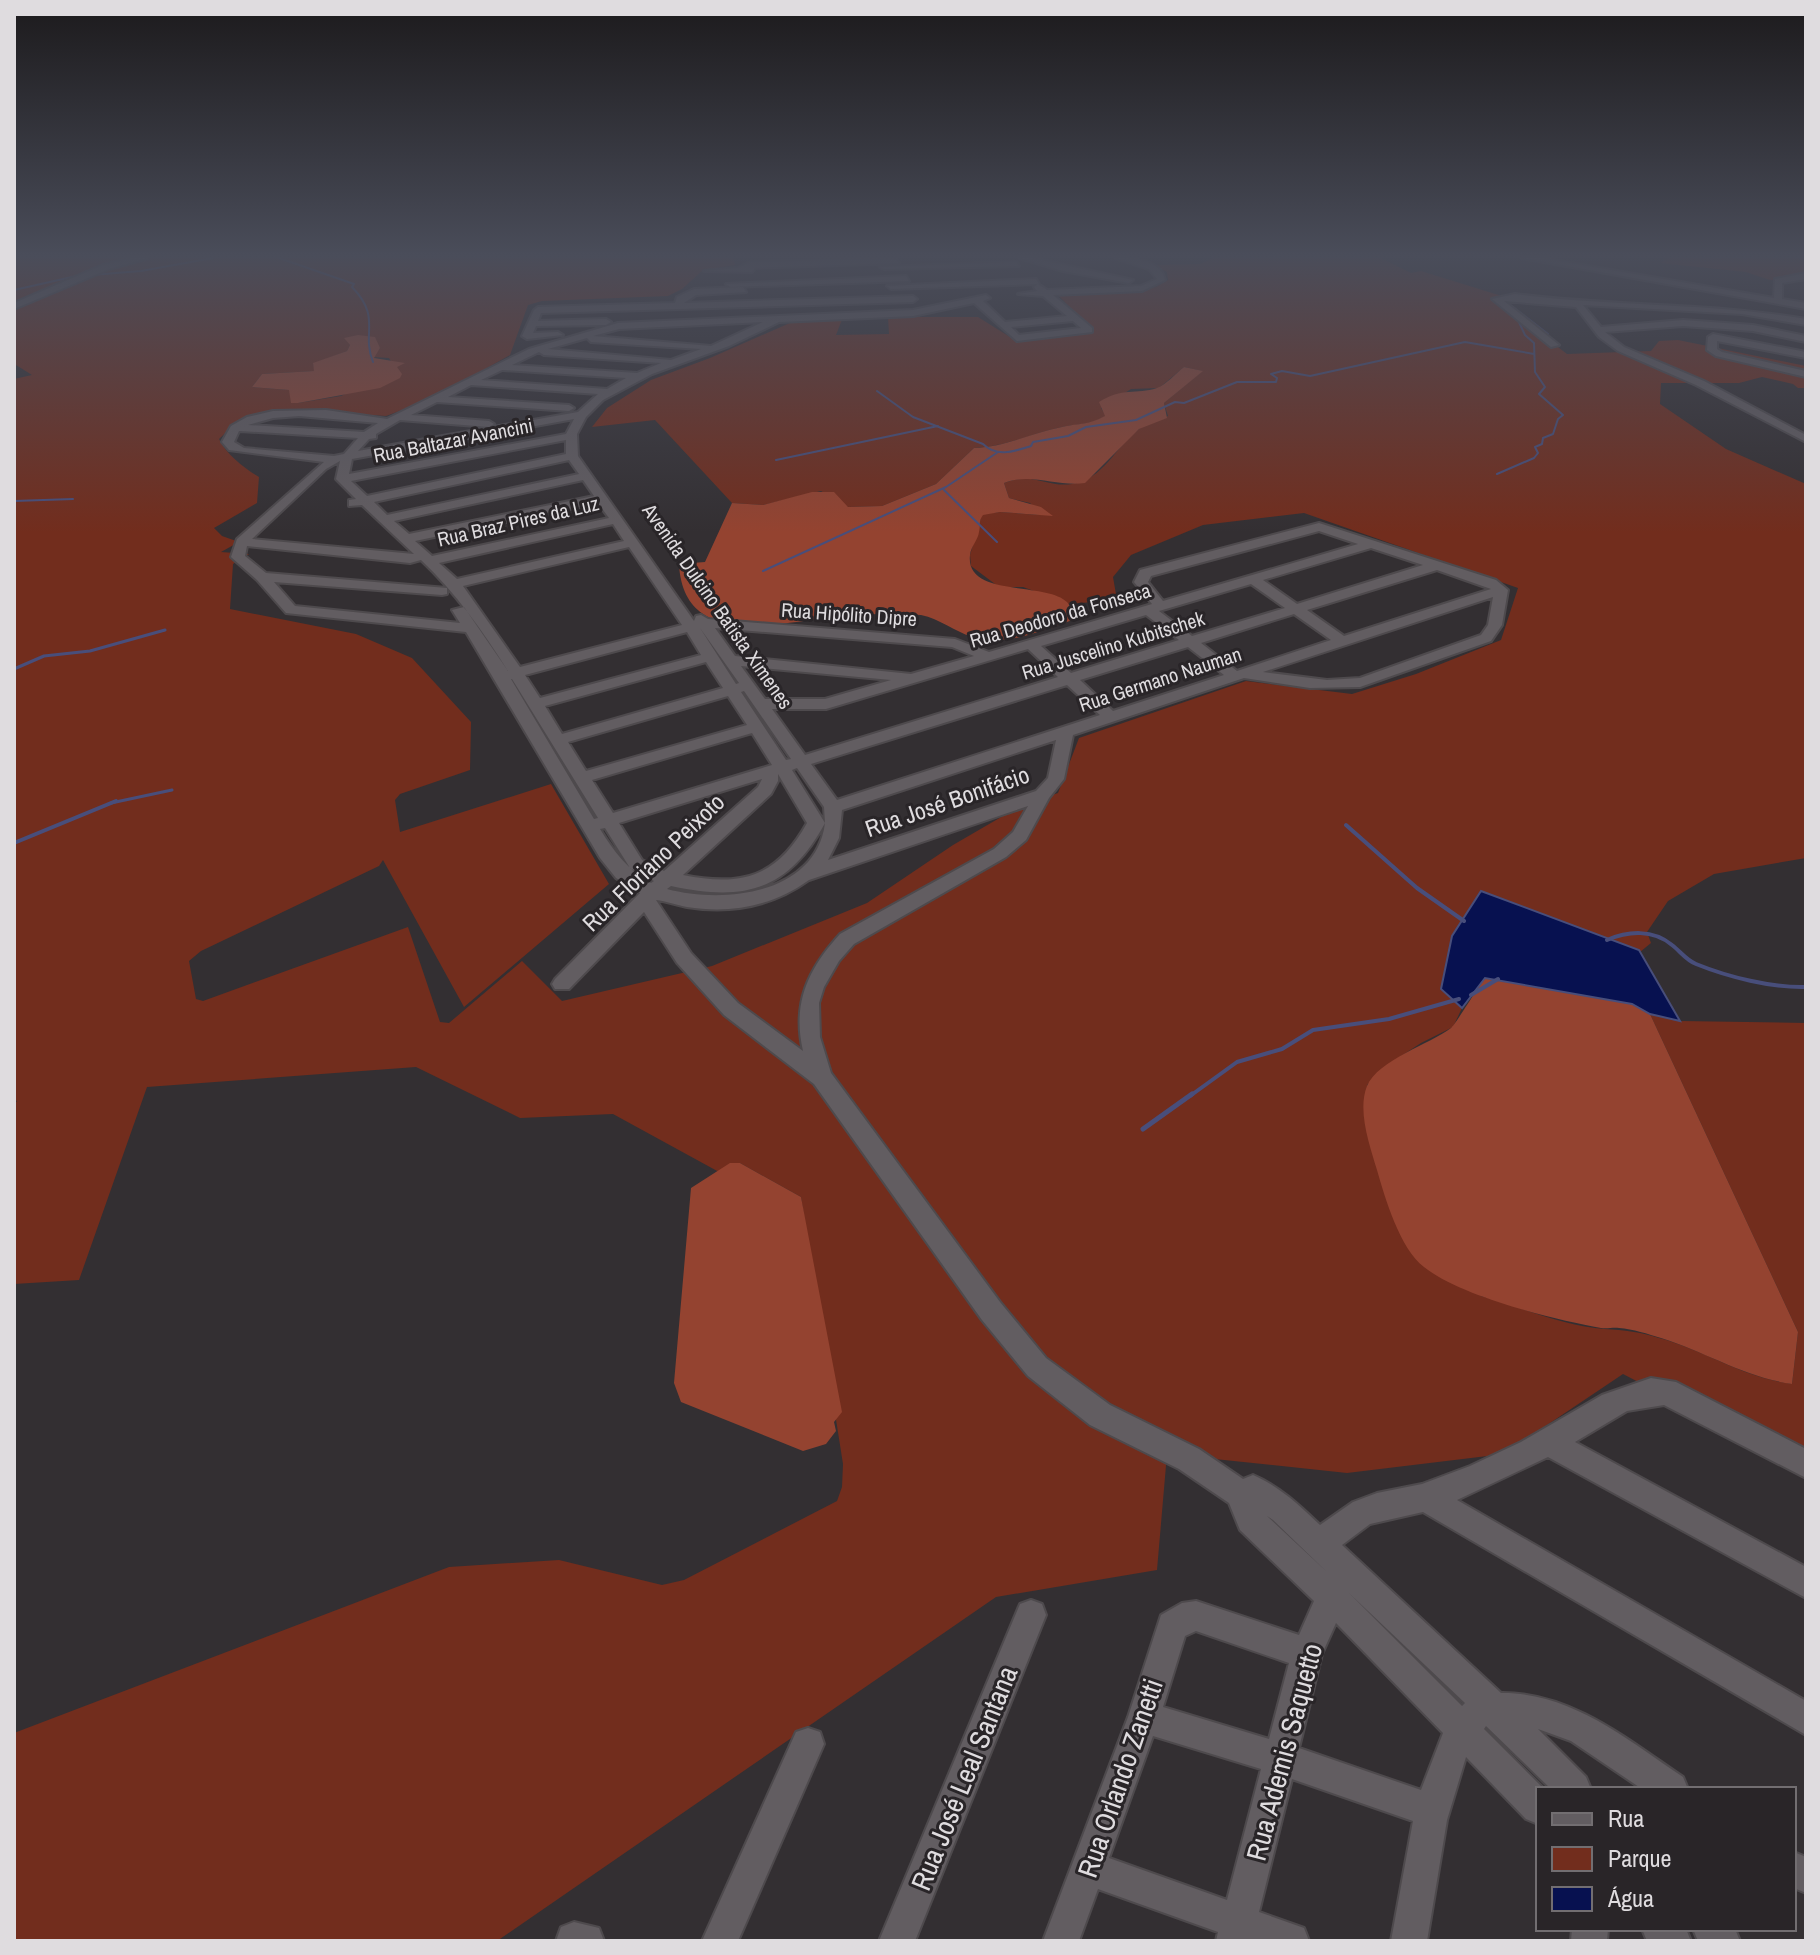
<svg xmlns="http://www.w3.org/2000/svg" width="1820" height="1955" viewBox="0 0 1820 1955" font-family="'Archivo Narrow',sans-serif">
<rect width="100%" height="100%" fill="#332f32"/>
<path fill="#722d1d" fill-rule="evenodd" d="M 14,258 L 733,258 L 735,265 L 703,270 L 682,289 L 668,296 L 542,301 L 528,305 L 510,355 L 432,399 L 386,416 L 287,409 L 236,423 L 219,439 C 227,455 244,468 259,477 L 257,503 L 214,528 L 222,536 L 239,542 L 221,552 L 249,554 L 233,564 L 230,609 L 356,634 L 412,658 L 471,722 L 470,770 L 400,794 L 395,800 L 400,832 L 551,784 L 609,884 L 464,1007 L 383,860 L 379,866 L 201,951 L 189,961 L 196,999 L 203,1001 L 408,927 L 440,1022 L 449,1023 L 522,961 L 562,1001 L 712,966 L 867,903 L 953,845 L 1020,806 L 1058,793 L 1079,738 L 1246,681 L 1352,694 L 1416,674 L 1501,640 L 1518,588 L 1304,513 L 1203,525 L 1131,555 L 1113,577 L 1117,600 L 1069,604 L 1023,587 L 999,587 L 971,566 L 970,555 L 982,514 L 1000,512 L 1040,515 L 1030,503 L 1009,498 L 1004,483 C 1034,471 1047,488 1072,484 C 1103,480 1116,446 1139,429 C 1147,423 1159,420 1168,416 L 1164,403 L 1202,371 L 1184,367 L 1159,388 L 1131,389 L 1101,408 L 1106,416 C 1086,426 1082,423 1062,427 C 1032,433 1006,447 974,448 L 936,484 L 882,506 L 848,507 L 821,491 L 763,505 L 732,503 L 655,420 L 592,427 L 607,408 L 651,380 L 710,358 L 799,319 L 843,317 L 836,335 L 889,334 L 888,317 L 978,317 L 1010,337 L 1022,339 L 1094,332 L 1056,293 L 1156,287 L 1168,280 L 1167,272 L 1153,265 L 1200,264 L 1213,258 L 1381,258 L 1411,273 L 1421,271 L 1505,297 L 1499,302 L 1567,354 L 1651,351 L 1659,341 L 1678,340 L 1806,366 L 1806,388 L 1798,388 L 1793,384 L 1762,377 L 1739,383 L 1661,383 L 1660,404 L 1726,449 L 1806,484 L 1806,858 L 1714,874 L 1668,901 L 1647,932 L 1651,943 L 1640,952 L 1481,891 L 1441,989 L 1462,1008 L 1453,1027 L 1421,1043 L 1389,1064 L 1367,1085 L 1481,1296 C 1520,1307 1564,1326 1605,1329 C 1624,1330 1641,1332 1659,1338 C 1707,1351 1741,1377 1792,1384 L 1798,1332 L 1650,1014 L 1680,1021 L 1806,1023 L 1806,1469 L 1623,1374 L 1504,1454 L 1347,1473 L 1167,1454 L 1157,1570 L 996,1597 L 497,1941 L 14,1941 L 14,1733 L 449,1567 L 559,1560 L 662,1585 L 684,1580 L 837,1501 L 842,1487 L 843,1464 L 801,1197 L 740,1163 L 719,1172 L 613,1114 L 520,1118 L 416,1067 L 147,1087 L 79,1280 L 14,1284 L 14,1105 L 17,1101 L 14,1100 L 14,379 L 32,375 L 16,365 ZM 345,338 L 380,348 L 373,357 L 389,358 L 396,370 L 341,396 L 298,403 L 289,390 L 252,387 L 262,374 L 315,371 L 313,364 L 347,351 L 350,345 Z
M 1669,258 L 1806,258 L 1806,279 L 1770,280 L 1746,272 L 1660,263 Z"/>
<path fill="#944330" d="M 358,335 L 375,337 L 380,348 L 374,358 L 405,363 L 397,367 L 402,374 L 400,378 L 380,388 L 298,403 L 291,403 L 289,390 L 252,387 L 262,374 L 314,371 L 313,363 L 347,351 L 350,345 L 344,338 Z
M 1184,367 L 1203,371 L 1164,403 L 1167,418 L 1139,429 L 1085,483 C 1057,487 1031,472 1004,483 L 1009,498 L 1041,507 L 1053,516 L 1000,512 L 983,515 C 978,522 981,524 979,532 C 978,540 971,546 970,555 C 965,598 1046,581 1067,602 C 1071,606 1073,614 1076,619 C 1044,629 1006,648 972,637 C 954,631 940,619 921,615 C 886,613 850,614 816,619 C 762,627 683,642 679,564 L 705,562 L 732,503 L 763,505 L 812,492 L 834,492 L 848,507 L 882,506 L 936,484 L 974,448 C 1006,447 1031,433 1062,427 C 1080,423 1088,425 1105,416 L 1099,402 C 1122,387 1136,395 1157,388 C 1166,385 1176,373 1184,367 Z
M 1484,978 L 1632,1004 L 1650,1014 L 1798,1332 L 1792,1384 C 1744,1377 1706,1352 1661,1338 C 1648,1334 1633,1329 1619,1328 C 1613,1327 1608,1329 1601,1328 C 1553,1319 1462,1297 1424,1267 C 1400,1249 1385,1198 1377,1170 C 1370,1146 1357,1111 1367,1086 C 1378,1060 1430,1044 1451,1028 C 1455,1025 1479,986 1484,978 Z
M 730,1163 L 740,1163 L 801,1197 L 842,1412 L 834,1422 L 836,1431 L 826,1444 L 803,1451 L 681,1402 L 674,1383 L 691,1188 Z"/>
<path fill="#071150" stroke="#484e7b" stroke-width="2" d="M 1481,891 L 1639,950 L 1680,1021 L 1650,1014 L 1632,1004 L 1485,978 L 1462,1008 L 1441,989 L 1452,936 Z"/>
<g fill="none" stroke-linecap="round" stroke-linejoin="round">
<path stroke="#484e7b" stroke-width="2" d="M 279,258 L 354,284 L 352,287 C 382,318 361,332 373,362
M 91,275 L 141,271 L 213,258
M 14,290 L 81,275
M 1507,299 L 1505,301 L 1548,334
M 1492,300 L 1518,320 L 1525,335 L 1534,343 L 1535,372 L 1545,387 L 1539,394 L 1563,415 L 1558,419 L 1553,434 L 1543,438 L 1542,444 L 1535,447 L 1538,453 L 1534,458 L 1497,474
M 877,391 L 913,417 L 983,444 C 997,458 1015,451 1031,446 L 1033,442 L 1068,436 L 1086,427 L 1136,420 L 1175,402 L 1184,403 L 1237,382 L 1276,382 L 1277,378 L 1271,374 L 1282,371 L 1310,376 L 1465,342 L 1534,354
M 776,460 L 938,426
M 944,490 L 997,542
M 14,501 L 73,499
M 763,571 L 946,487 L 998,452"/>
<path stroke="#484e7b" stroke-width="3" d="M 14,669 L 44,656 L 90,651 L 165,630
M 111,803 L 172,790"/>
<path stroke="#484e7b" stroke-width="4" d="M 1346,825 L 1417,888 L 1464,921
M 14,843 L 116,801
M 1607,940 C 1628,931 1653,929 1672,945 C 1680,951 1686,960 1696,964 C 1728,977 1772,988 1806,987
M 1471,995 L 1498,979
M 1190,1096 L 1237,1062 L 1282,1049 L 1313,1030 L 1389,1019 L 1459,999"/>
<path stroke="#484e7b" stroke-width="5" d="M 1143,1129 L 1192,1094"/>
<defs>
<path id="minor" d="M 133,258 L 148,258 L 109,269 L 14,309 L 14,303 L 103,265 Z
M 1019,258 L 1032,258 L 1133,280 L 1129,283 L 1063,271 Z
M 1115,258 C 1132,258 1162,260 1165,280 L 1142,291 L 1053,295 L 1092,328 L 1092,332 L 1017,341 L 974,303 L 913,316 L 779,322 L 729,346 L 652,374 L 603,400 L 586,417 L 577,434 L 578,456 L 694,621 L 696,616 L 701,615 L 708,619 L 955,639 L 989,652 L 1152,604 L 1134,582 L 1140,570 L 1319,523 L 1496,580 L 1508,590 L 1502,625 L 1491,641 L 1360,687 L 1310,688 L 1244,678 L 1073,735 L 1064,779 L 1049,798 L 1026,840 L 1006,857 L 854,944 L 839,961 L 824,987 L 819,1003 L 820,1037 L 831,1073 L 1000,1302 L 1046,1358 L 1110,1405 L 1199,1449 L 1243,1479 L 1253,1475 C 1279,1486 1300,1506 1320,1525 L 1353,1502 L 1377,1493 L 1422,1484 L 1470,1466 L 1521,1442 L 1602,1395 L 1651,1378 L 1676,1382 L 1806,1449 L 1806,1478 L 1664,1405 L 1627,1411 L 1575,1442 L 1806,1567 L 1806,1598 L 1548,1457 L 1457,1500 L 1806,1701 L 1806,1735 L 1423,1512 L 1370,1524 L 1342,1545 L 1501,1693 C 1571,1692 1628,1740 1683,1777 L 1688,1789 L 1642,1789 L 1571,1741 L 1538,1729 L 1586,1777 L 1591,1789 L 1551,1789 L 1486,1726 L 1484,1729 L 1544,1789 L 1538,1789 L 1538,1824 L 1526,1819 L 1466,1757 L 1447,1820 L 1427,1941 L 1391,1941 L 1413,1821 L 1292,1779 L 1259,1912 L 1304,1928 L 1309,1941 L 1216,1941 L 1218,1932 L 1098,1889 L 1079,1941 L 1043,1941 L 1128,1717 L 1161,1615 L 1182,1603 L 1196,1601 L 1299,1635 L 1314,1601 L 1240,1530 L 1229,1503 L 1179,1469 L 1090,1425 L 1028,1376 L 982,1320 L 814,1084 L 724,1015 L 677,963 L 644,912 L 569,989 L 555,989 L 552,984 L 555,979 L 640,893 L 616,878 L 600,858 L 466,632 L 286,613 L 257,580 L 231,557 L 237,539 L 324,462 L 229,450 L 222,442 L 231,426 L 247,417 L 273,411 L 326,410 L 387,419 L 529,349 L 618,323 L 913,310 L 986,295 L 990,298 L 983,301 L 1005,322 L 1067,316 L 1043,296 L 1018,294 L 1037,291 L 1034,287 L 1038,284 L 1047,290 L 1141,286 L 1157,279 L 1149,269 ZM 1073,321 L 1081,328 L 1019,335 L 1011,327 ZM 763,322 L 711,346 L 593,336 L 619,329 ZM 587,338 L 591,342 L 701,349 L 671,360 L 548,349 ZM 539,352 L 544,355 L 661,363 L 637,373 L 512,365 ZM 502,370 L 503,370 L 626,378 L 607,389 L 481,380 ZM 471,385 L 598,394 L 578,412 L 358,451 L 369,439 L 376,438 L 376,434 L 400,420 L 489,427 L 494,424 L 489,421 L 411,415 L 437,402 L 569,411 L 574,408 L 569,405 L 448,397 ZM 299,416 L 378,423 L 364,432 L 248,425 L 273,418 ZM 574,419 L 566,434 L 349,474 L 352,459 ZM 239,431 L 240,431 L 358,438 L 344,454 L 334,456 L 244,448 L 234,442 ZM 566,440 L 566,454 L 367,496 L 351,481 ZM 569,460 L 579,474 L 387,515 L 374,502 ZM 340,461 L 336,479 L 356,499 L 349,500 L 349,506 L 362,505 L 414,554 L 252,539 L 326,469 ZM 583,480 L 594,496 L 409,534 L 394,521 ZM 598,503 L 609,518 L 432,556 L 415,541 ZM 613,524 L 624,541 L 457,579 L 439,563 ZM 1319,531 L 1358,544 L 1163,601 L 1148,582 L 1151,576 ZM 247,546 L 410,563 L 421,560 C 456,593 482,630 508,671 L 464,607 L 452,610 L 460,623 L 295,606 L 274,582 L 442,595 L 447,594 L 447,588 L 266,573 L 245,556 ZM 629,547 L 682,625 L 520,667 L 463,586 ZM 1371,548 L 1423,565 L 1297,604 L 1263,580 ZM 1437,570 L 1491,589 L 1344,636 L 1307,610 ZM 1251,584 L 1285,608 L 1192,636 L 1159,611 ZM 1493,597 L 1488,625 L 1481,635 L 1360,678 L 1327,680 L 1263,672 ZM 1294,614 L 1331,640 L 1237,671 L 1201,643 ZM 1146,615 L 1179,640 L 1071,673 L 1041,646 ZM 700,628 L 739,683 L 736,684 ZM 715,628 L 952,647 L 974,656 L 911,674 L 735,656 ZM 687,632 L 701,655 L 540,698 L 525,675 ZM 1188,647 L 1224,675 L 1113,711 L 1080,680 ZM 1028,649 L 1058,677 L 805,755 L 772,709 L 826,709 ZM 706,662 L 723,688 L 562,734 L 545,706 ZM 741,666 L 891,680 L 825,699 L 765,699 ZM 511,679 L 512,679 L 598,818 L 594,819 ZM 1067,685 L 1100,715 L 837,800 L 811,764 ZM 744,691 L 791,759 L 786,760 L 741,692 ZM 728,696 L 747,725 L 586,771 L 568,742 ZM 752,733 L 772,765 L 613,813 L 592,780 ZM 1056,740 L 1048,778 L 1036,791 L 828,860 L 839,838 L 842,810 ZM 797,768 L 824,807 L 825,823 L 792,770 ZM 778,774 L 807,823 C 777,877 742,887 683,875 L 771,794 L 778,781 ZM 762,779 L 758,787 L 664,871 L 642,860 L 619,823 ZM 1028,806 L 1013,832 L 994,849 L 840,934 C 808,969 792,1003 803,1051 L 738,1003 L 691,953 L 656,900 C 666,901 677,905 687,907 C 731,914 773,906 809,880 ZM 825,823 C 816,895 723,904 667,889 L 671,886 C 744,902 788,891 825,823 ZM 605,828 L 630,868 L 654,881 L 651,883 C 628,870 614,852 600,829 ZM 1267,1516 L 1273,1520 L 1327,1572 ZM 1349,1593 L 1465,1703 L 1462,1706 ZM 1336,1623 L 1443,1733 L 1421,1790 L 1299,1748 L 1322,1654 ZM 1196,1631 L 1289,1663 L 1269,1739 L 1163,1707 L 1185,1636 ZM 1153,1736 L 1261,1769 L 1227,1900 L 1109,1858 Z
M 1522,258 L 1541,258 L 1774,298 L 1775,279 L 1806,273 L 1806,279 L 1782,283 L 1782,299 L 1806,303 L 1806,309 Z
M 896,259 L 899,263 L 748,268 L 755,268 L 752,272 L 704,271 L 738,268 L 750,262 Z
M 1016,262 L 1019,266 L 884,269 L 880,267 Z
M 906,276 L 909,281 L 730,287 L 726,284 Z
M 1036,279 L 1039,284 L 891,289 L 887,286 Z
M 743,287 L 746,292 L 696,295 L 684,303 L 913,296 L 917,299 L 913,302 L 541,313 L 538,321 L 606,319 L 611,322 L 606,325 L 536,326 L 533,333 L 558,332 L 563,335 L 527,339 L 522,336 L 534,310 L 538,307 L 675,303 L 677,297 L 694,289 Z
M 1515,294 C 1612,307 1707,302 1806,319 L 1806,325 L 1742,314 L 1583,305 L 1601,327 L 1683,320 L 1753,325 L 1806,336 L 1806,342 L 1753,331 L 1683,326 L 1605,332 L 1624,347 L 1704,381 L 1806,435 L 1806,442 L 1696,385 L 1618,351 L 1599,337 L 1576,307 L 1504,301 L 1559,345 L 1551,347 L 1492,299 Z
M 1713,334 L 1806,352 L 1806,358 L 1717,341 L 1717,349 L 1722,352 L 1806,371 L 1806,377 L 1716,356 L 1707,350 L 1708,337 Z
M 1031,1600 L 1042,1604 L 1046,1615 L 915,1941 L 879,1941 L 1020,1604 Z
M 808,1728 L 820,1732 L 824,1744 L 738,1941 L 702,1941 L 796,1732 Z
M 1794,1852 L 1806,1857 L 1806,1893 L 1794,1888 Z
M 574,1922 L 599,1928 L 604,1941 L 556,1941 L 561,1927 Z
M 1572,1929 L 1608,1929 L 1607,1941 L 1571,1941 Z
M 1642,1929 L 1686,1929 L 1691,1941 L 1647,1941 Z
M 1693,1929 L 1735,1929 L 1740,1941 L 1698,1941 Z"/>
</defs>
<use href="#minor" stroke="#4e4a4d" stroke-width="4"/>
<use href="#minor" fill="#625d61" fill-rule="evenodd"/>
</g>
<linearGradient id="sky" x2="0" y2="1"><stop stop-color="#1c1a1c"/><stop offset="0.48" stop-color="#4a4d5a"/><stop offset="1" stop-color="#4a4d5a" stop-opacity="0"/></linearGradient>
<rect width="1820" height="532" fill="url(#sky)"/>
<g text-anchor="middle" dominant-baseline="central" stroke-width="6" stroke-linejoin="round" paint-order="stroke">
<g font-size="20" fill="#dfdcdf" stroke="#292528">
<text transform="translate(453 440) rotate(-11)">Rua Baltazar Avancini</text>
<text transform="translate(518 521) rotate(-13)">Rua Braz Pires da Luz</text>
<text transform="translate(718 606) rotate(55)">Avenida Dulcino Batista Ximenes</text>
<text transform="translate(849 614) rotate(4)">Rua Hipólito Dipre</text>
<text transform="translate(1060 615) rotate(-16)">Rua Deodoro da Fonseca</text>
<text transform="translate(1113 645) rotate(-17)">Rua Juscelino Kubitschek</text>
<text transform="translate(1160 679) rotate(-18)">Rua Germano Nauman</text>
</g>
<g font-size="24" fill="#dfdcdf" stroke="#292528">
<text transform="translate(947 801) rotate(-19)">Rua José Bonifácio</text>
<text transform="translate(653 862) rotate(-44)">Rua Floriano Peixoto</text>
</g>
<g font-size="28" fill="#dfdcdf" stroke="#292528">
<text transform="translate(1284 1752) rotate(-75)">Rua Ademis Saquetto</text>
<text transform="translate(964 1778) rotate(-68)">Rua José Leal Santana</text>
<text transform="translate(1120 1778) rotate(-71)">Rua Orlando Zanetti</text>
</g>
</g>
<rect width="1820" height="1955" fill="none" stroke="#dfdcdf" stroke-width="32"/>
<rect x="1536" y="1787" width="260" height="144" fill="#292528" stroke="#726e71" stroke-width="2"/>
<rect x="1552" y="1813" width="40" height="12" fill="#625d61" stroke="#726e71" stroke-width="2"/>
<text x="1608" y="1827" font-size="24" fill="#dfdcdf">Rua</text>
<rect x="1552" y="1847" width="40" height="24" fill="#722d1d" stroke="#726e71" stroke-width="2"/>
<text x="1608" y="1867" font-size="24" fill="#dfdcdf">Parque</text>
<rect x="1552" y="1887" width="40" height="24" fill="#071150" stroke="#726e71" stroke-width="2"/>
<text x="1608" y="1907" font-size="24" fill="#dfdcdf">Água</text>
</svg>
